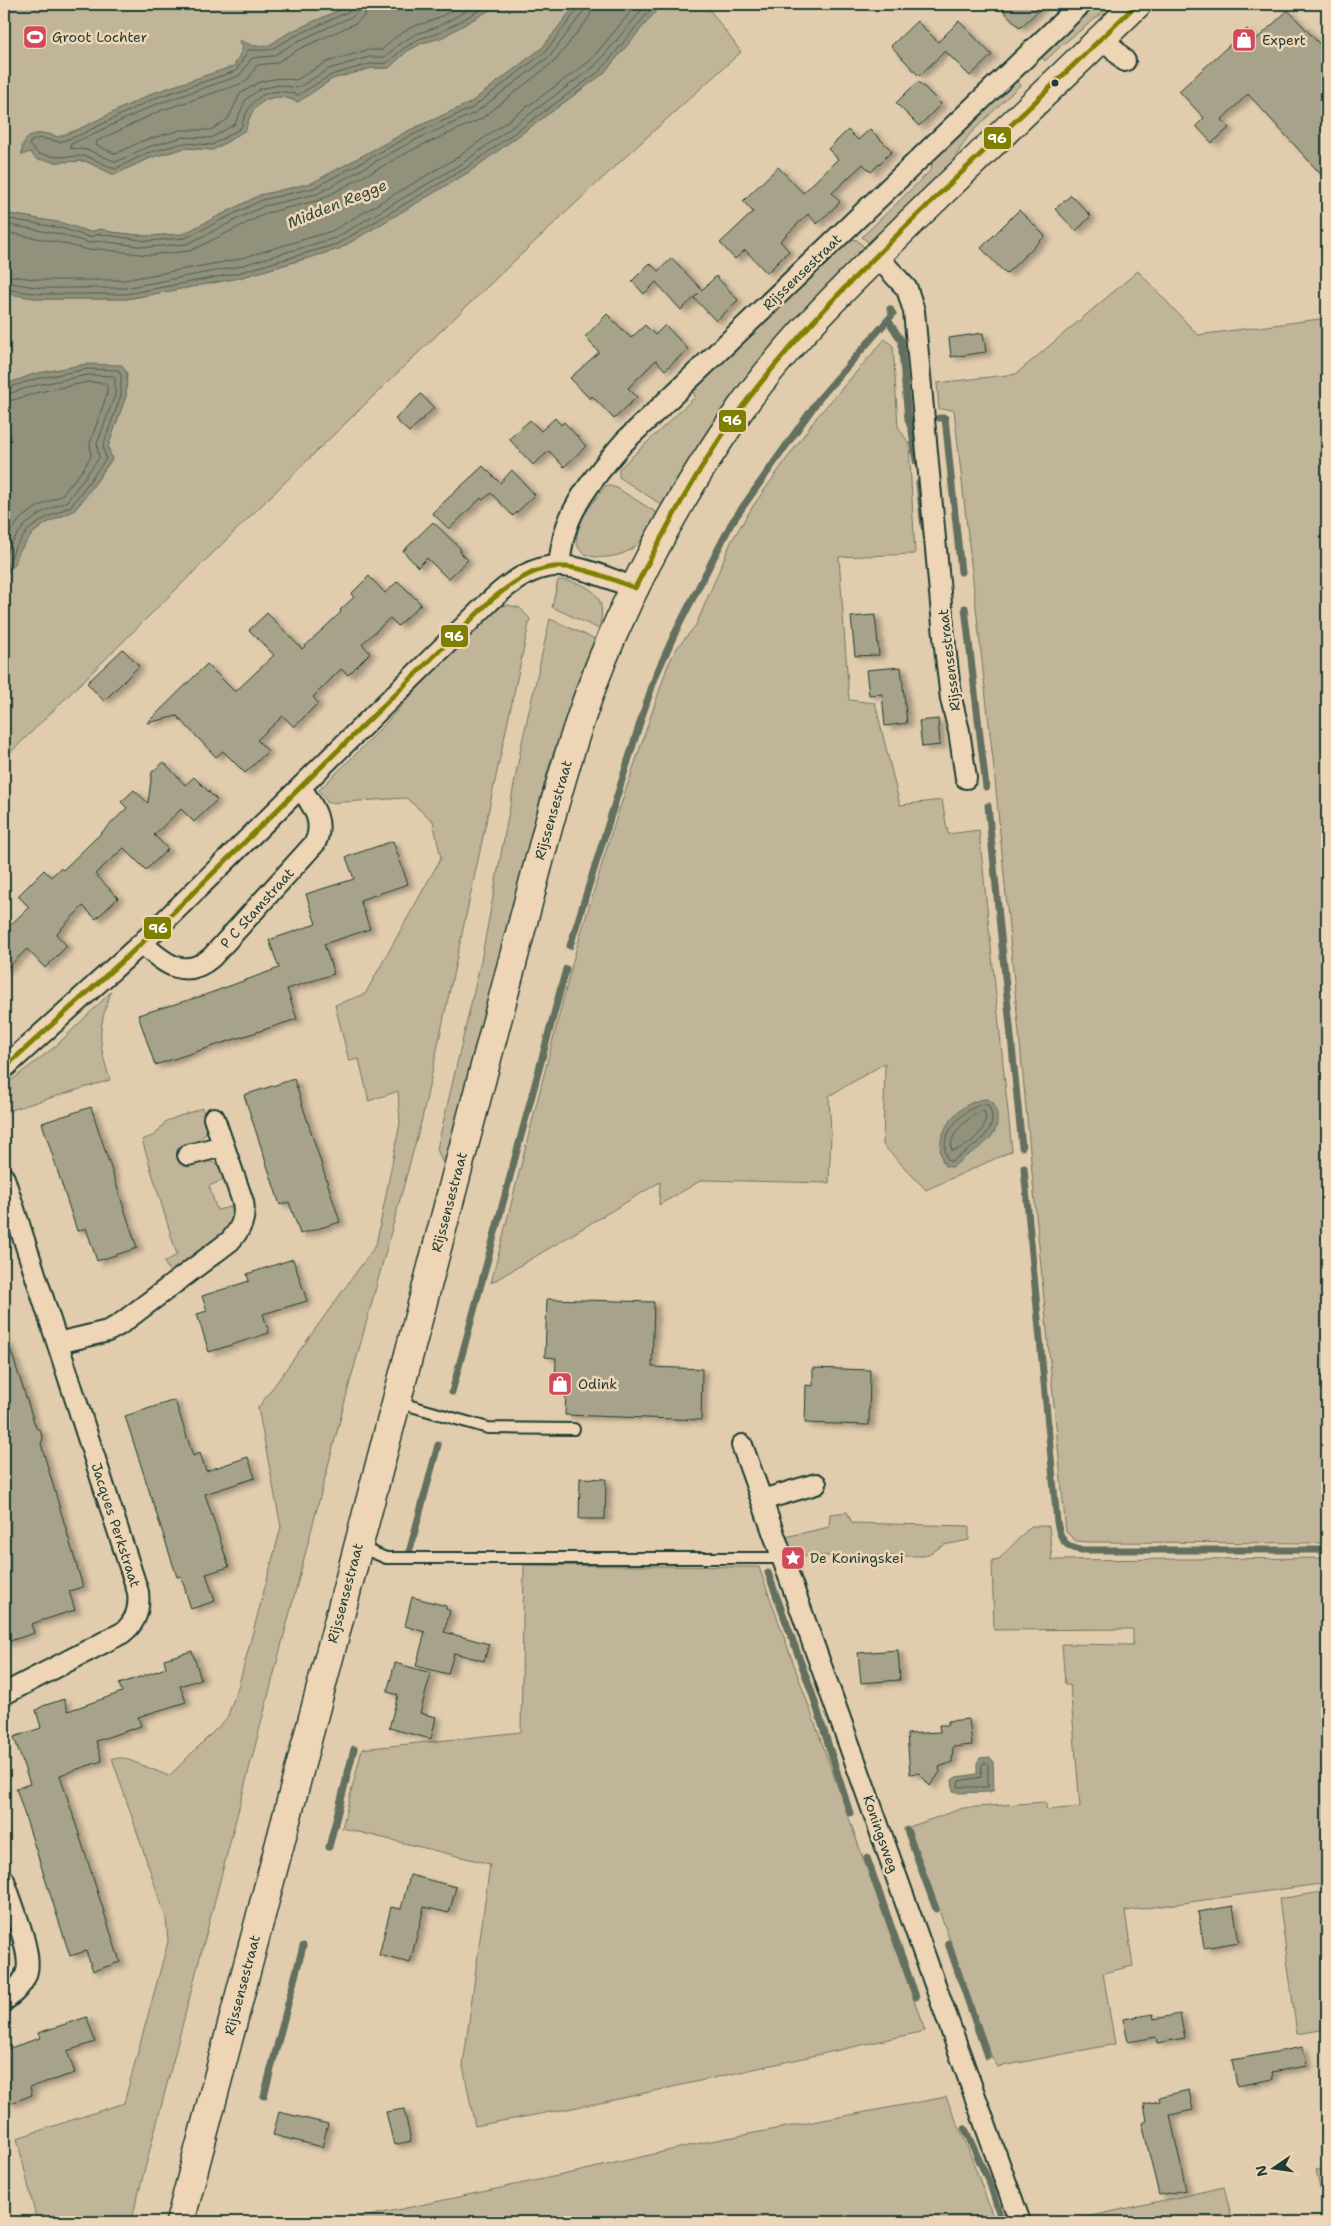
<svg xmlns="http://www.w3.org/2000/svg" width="1331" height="2226" viewBox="0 0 1331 2226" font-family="'Shantell Sans',sans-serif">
<defs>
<filter id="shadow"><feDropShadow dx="5.5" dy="3" stdDeviation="2.5" flood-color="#0004"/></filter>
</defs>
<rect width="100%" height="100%" fill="#e1ccad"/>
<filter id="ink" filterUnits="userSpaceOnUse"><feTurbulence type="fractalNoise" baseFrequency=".02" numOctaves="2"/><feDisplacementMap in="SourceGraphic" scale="10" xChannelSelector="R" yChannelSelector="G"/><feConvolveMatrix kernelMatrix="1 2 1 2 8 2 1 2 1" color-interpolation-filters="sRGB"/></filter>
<g filter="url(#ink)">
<path fill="#c0b499" stroke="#707866" d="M 4,4 L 353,4 L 290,32 L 268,46 L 254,46 L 239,41 L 243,48 L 234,66 L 153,93 L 77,130 L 58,137 C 43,131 32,132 22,145 L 22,155 L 30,151 L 48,160 L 56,162 L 85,161 L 114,174 L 156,156 L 186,148 L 213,150 L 220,146 L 232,139 L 247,123 L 255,106 L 266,99 L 280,96 L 298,102 L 332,79 L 372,68 L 389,68 L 406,52 L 422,43 L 441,38 L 500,4 L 576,4 L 543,47 L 470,103 L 408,131 L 312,183 L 260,195 L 183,234 L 147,236 L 111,232 L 100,229 L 90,232 L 62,223 L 4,213 Z
M 662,4 L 712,4 L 707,6 L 741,52 C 487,279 247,520 4,759 L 4,573 C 14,570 14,561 18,553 C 21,546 27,539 32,534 C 43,522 59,519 72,511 C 84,504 103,471 112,459 L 108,447 L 126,396 L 126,386 L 87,364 L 34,374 L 4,385 L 4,293 L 40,299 L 127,299 L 239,278 L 339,249 L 469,172 L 603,74 Z
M 1092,4 L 1114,4 L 1063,44 L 1045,61 L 1041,57 L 1016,80 L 1020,85 L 969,135 L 947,170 L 871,245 L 862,237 L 931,170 L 933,157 Z
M 848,238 L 857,240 L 866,249 L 705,438 L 662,505 L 619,477 L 619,469 L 695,397 L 692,387 Z
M 1138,271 L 1198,335 L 1327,318 L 1327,1543 L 1087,1542 L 1076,1541 L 1066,1532 L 994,769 L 954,410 L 939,409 L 937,383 L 1016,374 Z
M 885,339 L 893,346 L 898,426 L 909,444 L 915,554 L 839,557 L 849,700 L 875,703 L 900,805 L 942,800 L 948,834 L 979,830 L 1012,1151 L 926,1190 L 883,1145 L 885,1063 L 829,1096 L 831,1133 L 829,1183 L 702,1180 L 659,1205 L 660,1182 L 491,1283 L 575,953 L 612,831 L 668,665 L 677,648 L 696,625 L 732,540 L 753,506 L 816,418 Z
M 606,485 L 617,488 L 657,513 C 650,526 645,538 633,548 C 618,560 572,565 577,535 C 580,516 595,500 606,485 Z
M 558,580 C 589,582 609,595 599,629 L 552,607 Z
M 508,605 L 520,608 L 530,619 L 422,1119 L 350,1382 L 131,2222 L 37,2222 L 17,2138 L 124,2103 L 168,1942 L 166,1918 L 112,1758 L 124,1758 L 169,1776 L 227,1718 L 239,1684 L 281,1527 L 258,1408 L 376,1245 L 400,1123 L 398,1091 L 369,1101 L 359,1059 L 349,1061 L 335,1005 L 365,994 L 441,858 L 433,821 L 406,798 L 328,803 L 319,790 L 370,740 L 492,608 Z
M 550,619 L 595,639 L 550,762 L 444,1166 L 437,1149 L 481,961 L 522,742 Z
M 111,992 C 97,1031 98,1041 110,1080 L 4,1112 L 4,1086 L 57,1045 Z
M 202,1108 C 211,1132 208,1139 183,1147 L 187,1165 C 206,1162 217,1155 225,1179 L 209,1186 L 217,1210 L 234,1206 C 236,1236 193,1257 171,1274 L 164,1262 L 177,1255 L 142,1140 L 155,1135 L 166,1121 Z
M 847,1512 L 852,1523 L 969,1526 L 969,1540 L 944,1545 L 925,1556 L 788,1556 L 781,1538 L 829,1527 L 830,1514 Z
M 1031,1526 L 1049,1526 L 1052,1560 L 1327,1558 L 1327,1883 L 1125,1911 L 1133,1966 L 1103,1973 L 1115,2044 L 998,2067 L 992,2058 L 909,1827 L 963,1808 L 1045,1802 L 1047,1810 L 1080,1807 L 1070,1685 L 1065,1685 L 1062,1644 L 1133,1645 L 1133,1629 L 994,1630 L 992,1560 L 999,1559 Z
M 524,1565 L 759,1567 L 925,2031 L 605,2102 L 475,2126 L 463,2066 L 490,1864 L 342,1828 L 362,1749 L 521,1732 Z
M 1327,1891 L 1327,2029 L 1297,2034 L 1279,1899 Z
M 946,2097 L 968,2148 L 995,2222 L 340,2222 L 581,2171 L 701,2143 Z
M 1327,2169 L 1327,2222 L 1316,2170 Z
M 1224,2187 L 1233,2222 L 1064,2222 Z"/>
<path fill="#91917b" stroke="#636f5f" d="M 353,4 L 500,4 L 441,38 L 422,43 L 406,52 L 389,68 L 372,68 L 332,79 L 298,102 C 273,89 250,103 246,130 L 213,150 L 186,148 L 149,158 L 114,175 L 85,161 L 56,162 L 36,159 L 30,152 L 22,155 C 22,132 39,130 58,137 L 77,130 L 153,93 L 234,66 L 243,48 L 239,40 L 254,46 L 268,46 L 290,32 Z
M 576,4 L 662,4 L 603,74 L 469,172 L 339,249 L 239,278 L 127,299 L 40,299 L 4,293 L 4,213 L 62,223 L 90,232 L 100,229 L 111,232 L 147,236 L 183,234 L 260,195 L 312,183 L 408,131 L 470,103 L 543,47 Z
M 87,364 L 122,365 L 127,373 L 126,396 L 108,447 L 112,459 L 74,511 L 48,522 L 33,533 L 19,552 L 15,564 L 8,572 L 4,573 L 4,385 L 34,374 Z
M 986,1099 L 993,1102 C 1005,1129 990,1142 968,1155 C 963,1158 958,1163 953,1167 L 945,1166 C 929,1139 956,1101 986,1099 Z
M 990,1757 L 993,1761 L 994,1789 L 991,1792 L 959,1793 L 953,1791 L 952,1780 L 956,1777 L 977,1774 L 977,1763 L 980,1758 Z"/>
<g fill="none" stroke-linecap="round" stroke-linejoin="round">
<path stroke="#4d5f50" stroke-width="1" d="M 354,4 L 350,11 L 293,37 L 270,50 L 248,50 L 236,71 L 155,98 L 80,135 L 60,142 L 40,138 L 31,141 L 29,145 L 39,154 L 56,157 L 86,156 L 115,169 L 147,153 L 184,143 L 212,145 L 241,128 C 249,97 267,85 298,95 L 331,75 L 370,64 L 387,63 L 403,49 L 419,39 L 439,33 L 491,4
M 360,4 L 358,11 L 353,16 L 296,42 L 273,56 L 252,58 L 239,76 L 157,104 L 71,144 L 70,148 L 88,150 L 116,162 L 145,148 L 183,137 L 211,138 L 235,124 L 246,99 L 260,89 L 279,85 L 297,88 L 329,69 L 369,57 L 385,57 L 399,44 L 416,34 L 437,27 L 479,4
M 367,4 L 365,15 L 356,23 L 299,49 L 276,63 L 257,65 L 249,78 L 243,83 L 160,111 L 97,141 L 96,145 L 116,154 L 142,141 L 181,130 L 211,130 L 228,119 L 240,94 L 259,82 L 279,78 L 296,80 L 327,62 L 367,50 L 382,50 L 394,38 L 412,27 L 434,20 L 464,4
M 4,218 L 61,228 L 89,237 L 100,234 L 147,241 L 185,238 L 262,200 L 314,188 L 410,136 L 472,108 L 546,51 L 578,9 L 579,4
M 4,224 L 59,234 L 89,243 L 99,241 L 147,247 L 187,244 L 264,206 L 317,194 L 413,141 L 475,113 L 551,55 L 583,12 L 586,4
M 4,232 L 57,242 L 88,250 L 99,249 L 148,255 L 190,251 L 267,213 L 320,200 L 416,148 L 481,119 L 556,60 L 590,16 L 593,4
M 4,275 L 42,280 L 124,280 L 235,260 L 332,231 L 458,157 L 590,61 L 637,4
M 4,282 L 42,288 L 125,288 L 236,267 L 335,238 L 463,163 L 595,66 L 647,4
M 4,289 L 41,294 L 126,294 L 238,273 L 337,244 L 466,168 L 600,71 L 655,4
M 4,389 L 35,379 L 87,369 L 118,370 L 121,375 L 121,395 L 103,446 L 106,459 L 71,506 L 46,518 L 29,529 L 14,549 L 10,562 L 4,568
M 4,395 L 37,385 L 88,375 L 113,376 L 115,378 L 115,395 L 97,444 L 99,458 L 67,501 L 43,512 L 25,525 L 9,546 L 4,560
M 4,403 L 39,392 L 88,382 L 105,383 L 107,385 L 107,394 L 90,443 L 91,456 L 84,468 L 62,495 L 39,506 L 21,518 L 4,540
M 985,1104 L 989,1106 C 1002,1133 970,1148 952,1161 L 949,1161 C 934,1140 963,1106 985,1104 Z
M 981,1111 L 984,1111 C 992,1129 967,1148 952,1151 C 947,1134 968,1118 981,1111 Z
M 985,1763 L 988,1765 L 988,1787 L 958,1787 L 959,1781 L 981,1777 L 982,1765 Z"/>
<path stroke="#636f5f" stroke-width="7" d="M 888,320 L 901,340 L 908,419 L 912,420
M 939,418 L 945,418 L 961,572
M 908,419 L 912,431 L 916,461
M 919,483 L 924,527
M 965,608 L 986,787
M 988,806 L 1022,1147
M 570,946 L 643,713 L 656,675 L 675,633 L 731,524 L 742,508 L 819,399 L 893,314 L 890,309
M 1024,1168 L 1057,1522 C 1060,1538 1064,1547 1081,1550 L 1327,1550
M 452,1392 L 566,969
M 410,1549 L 438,1445
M 768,1573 L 812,1693 L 850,1813
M 907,1830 L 936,1909
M 329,1847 L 354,1749
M 867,1858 L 916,1997
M 948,1943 L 987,2056
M 264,2096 L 303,1946
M 965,2129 L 990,2184 L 1002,2222"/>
</g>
<path fill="#a7a28a" stroke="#1f3d34" filter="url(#shadow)" d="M 997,4 L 1045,4 L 1020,28 Z
M 1288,10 L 1327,52 L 1327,181 L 1248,94 L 1221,120 L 1229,128 L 1212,143 L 1196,126 L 1204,118 L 1179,91 L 1247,29 L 1257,39 Z
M 917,21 L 938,42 L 959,21 L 992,55 L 970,76 L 945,51 L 919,76 L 891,46 Z
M 918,81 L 941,104 L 919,126 L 896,103 Z
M 870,129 L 892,151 L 871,172 L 863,164 L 832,193 L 840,202 L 817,224 L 808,214 L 780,241 L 789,251 L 767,273 L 745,250 L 735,259 L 720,243 L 753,212 L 743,201 L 778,167 L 803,193 L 838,159 L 828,149 L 848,130 L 858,140 Z
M 1071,195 L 1091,216 L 1076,231 L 1055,209 Z
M 1019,210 L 1045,236 L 1006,274 L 981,248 Z
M 672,258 L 702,290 L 716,276 L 738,300 L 716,321 L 694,298 L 699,293 L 681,310 L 656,282 L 644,294 L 632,281 L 650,263 L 658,271 Z
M 607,314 L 631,338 L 645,325 L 655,335 L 665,325 L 688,349 L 665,370 L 656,360 L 628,388 L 637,397 L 614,419 L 592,396 L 590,399 L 570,378 L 599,352 L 585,337 Z
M 983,333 L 986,352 L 951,357 L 949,338 Z
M 421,394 L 434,408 L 409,432 L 395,419 Z
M 555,418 L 561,425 L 564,422 L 586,446 L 564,467 L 549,451 L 533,465 L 509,439 L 530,420 L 541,431 Z
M 483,466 L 500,483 L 512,470 L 535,495 L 513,516 L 491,493 L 483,500 L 481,498 L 449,529 L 432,513 Z
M 433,522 L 460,548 L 460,552 L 468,560 L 448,579 L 427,558 L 418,567 L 403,551 Z
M 369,576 L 385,593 L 398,581 L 421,604 L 398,626 L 390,618 L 362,644 L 370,653 L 348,675 L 341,669 L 313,697 L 318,703 L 294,727 L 283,716 L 257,740 L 268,751 L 245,773 L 223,751 L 216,757 L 177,716 L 147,723 L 207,664 L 235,692 L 274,655 L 249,630 L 267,613 L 302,649 L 341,612 L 340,610 L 354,597 L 351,594 Z
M 875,615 L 879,655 L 855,656 L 851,617 Z
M 123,649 L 139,666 L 104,701 L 87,683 Z
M 901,667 L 907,723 L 885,726 L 882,694 L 869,695 L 866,670 Z
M 938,719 L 940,745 L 922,747 L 919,721 Z
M 164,762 L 185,785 L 194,777 L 217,800 L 194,822 L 181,809 L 154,835 L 168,849 L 146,870 L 124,848 L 95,874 L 118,898 L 96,919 L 83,906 L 56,934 L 67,946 L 45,968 L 27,949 L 4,971 L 4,931 L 29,907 L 18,896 L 44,870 L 51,877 L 60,868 L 63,870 L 127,808 L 121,802 L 134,790 L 148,803 L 152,772 Z
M 393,841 L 408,884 L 360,900 L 370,929 L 324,944 L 334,974 L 287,989 L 297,1019 L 155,1065 L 138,1015 L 202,996 L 279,968 L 269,940 L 316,924 L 306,894 L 354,879 L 346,857 Z
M 294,1079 L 340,1222 L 300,1234 L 289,1202 L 280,1205 L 244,1095 Z
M 91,1107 L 137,1248 L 97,1261 L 86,1228 L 77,1231 L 42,1123 Z
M 293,1259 L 307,1301 L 263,1314 L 269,1333 L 209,1352 L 197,1314 L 207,1311 L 202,1296 L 249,1281 L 247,1274 Z
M 547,1299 L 654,1302 L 652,1367 L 702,1369 L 701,1420 L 565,1415 L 566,1391 L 555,1391 L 556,1358 L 545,1357 Z
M 8,1342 L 36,1428 L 40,1430 L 43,1439 L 41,1444 L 83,1587 L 69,1591 L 75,1610 L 31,1624 L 34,1633 L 4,1643 L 4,1343 Z
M 813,1368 L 870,1370 L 869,1425 L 805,1423 L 806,1385 L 813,1386 Z
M 175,1400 L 193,1456 L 200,1453 L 206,1471 L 248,1457 L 255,1478 L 205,1494 L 229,1567 L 206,1574 L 215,1601 L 191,1609 L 181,1576 L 177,1577 L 125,1416 Z
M 580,1478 L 606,1479 L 605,1519 L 579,1519 Z
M 412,1597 L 446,1606 L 446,1609 L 450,1611 L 444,1632 L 489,1644 L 484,1661 L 454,1653 L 448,1674 L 416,1666 L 425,1632 L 405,1626 Z
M 898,1650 L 900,1680 L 861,1683 L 858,1653 Z
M 192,1651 L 201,1679 L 180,1686 L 186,1702 L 138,1717 L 141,1726 L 96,1741 L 102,1761 L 60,1775 L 120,1962 L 93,1971 L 86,1951 L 70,1956 L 16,1788 L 30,1784 L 14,1737 L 41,1728 L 36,1710 L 43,1706 L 64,1699 L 68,1711 L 122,1692 L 119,1684 L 166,1668 L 164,1659 Z
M 395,1663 L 431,1673 L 420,1713 L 436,1717 L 431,1739 L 389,1728 L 398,1695 L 387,1692 Z
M 969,1719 L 972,1745 L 953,1747 L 952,1762 L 939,1767 L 940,1772 L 930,1786 L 919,1773 L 910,1774 L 907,1734 L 940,1732 L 939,1725 L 948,1725 L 948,1721 Z
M 410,1875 L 456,1887 L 449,1913 L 424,1907 L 410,1963 L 379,1955 L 391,1907 L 401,1909 Z
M 1233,1906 L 1239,1942 L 1204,1948 L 1198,1912 Z
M 1153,2014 L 1154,2019 L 1180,2014 L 1185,2038 L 1157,2043 L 1156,2037 L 1128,2042 L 1123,2019 Z
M 87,2017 L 95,2042 L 67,2051 L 75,2073 L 30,2087 L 32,2095 L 9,2104 L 4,2086 L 4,2050 L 40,2038 L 38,2033 Z
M 1303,2047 L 1307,2066 L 1272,2072 L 1273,2079 L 1237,2086 L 1232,2060 Z
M 1189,2090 L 1193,2110 L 1170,2115 L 1186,2190 L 1159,2195 L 1142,2123 L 1147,2121 L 1144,2104 L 1160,2101 L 1159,2097 Z
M 404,2109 L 411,2141 L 394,2145 L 386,2112 Z
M 279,2112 L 328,2124 L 322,2147 L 273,2135 Z"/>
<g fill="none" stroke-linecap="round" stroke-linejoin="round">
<defs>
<path id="service" d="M 397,1402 L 488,1428 L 574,1429
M 360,1547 L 386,1558 L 781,1558"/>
<path id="minor" d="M 1103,37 L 1125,61
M 876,255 L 907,289 L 914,311 L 945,647 L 951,699 L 959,731 L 966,778
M 559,565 C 561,552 562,539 567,526 C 577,497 604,465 624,442 L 1081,4
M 142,943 C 163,963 185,981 212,957 L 315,843 C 325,822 313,806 301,788
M 4,1068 L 142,943 L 490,601 C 546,549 570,564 635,588
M 188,1155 L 223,1146
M 4,1178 L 138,1592 C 140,1609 136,1623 122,1633 L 4,1694
M 58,1343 L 108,1331 L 119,1325 L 230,1241 C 241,1229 246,1218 243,1202 L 214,1118
M 742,1445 L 1020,2222
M 762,1500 L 816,1484
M 4,1880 C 10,1900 32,1951 27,1971 C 24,1984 14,1993 4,2001"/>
<path id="secondary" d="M 180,2222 L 547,831 C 565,766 584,701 611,639 C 646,558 690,480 741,408 C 791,338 855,277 916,217 C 990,145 1064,75 1137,4"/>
</defs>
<use href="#service" stroke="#1f3d34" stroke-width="14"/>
<use href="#minor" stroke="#1f3d34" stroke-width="24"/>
<use href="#secondary" stroke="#1f3d34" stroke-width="31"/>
<use href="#service" stroke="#edd5b5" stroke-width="10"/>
<use href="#minor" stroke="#edd5b5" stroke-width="20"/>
<use href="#secondary" stroke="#edd5b5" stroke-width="28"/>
<defs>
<path id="bus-1" d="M 635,588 C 667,526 700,464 742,407 C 798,332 865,266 932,201 C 1000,135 1069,70 1137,4
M 4,1068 L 142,943 L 490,601 C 549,552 568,563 635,588"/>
</defs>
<use href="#bus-1" stroke="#edd5b5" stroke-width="9"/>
<use href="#bus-1" stroke="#808000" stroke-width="5"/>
</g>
</g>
<defs>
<symbol id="stadium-square" viewBox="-11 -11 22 22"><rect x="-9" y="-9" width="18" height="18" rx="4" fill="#d1495b" stroke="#edd5b5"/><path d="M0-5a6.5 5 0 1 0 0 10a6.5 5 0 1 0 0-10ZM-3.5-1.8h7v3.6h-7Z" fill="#fff"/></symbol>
<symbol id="shop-square" viewBox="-11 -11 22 22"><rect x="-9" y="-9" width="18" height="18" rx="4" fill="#d1495b" stroke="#edd5b5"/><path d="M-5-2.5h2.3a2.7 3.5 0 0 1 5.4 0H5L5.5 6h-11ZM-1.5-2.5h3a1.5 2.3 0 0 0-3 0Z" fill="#fff"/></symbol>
<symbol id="sight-square" viewBox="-11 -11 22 22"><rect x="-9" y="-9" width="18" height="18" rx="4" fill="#d1495b" stroke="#edd5b5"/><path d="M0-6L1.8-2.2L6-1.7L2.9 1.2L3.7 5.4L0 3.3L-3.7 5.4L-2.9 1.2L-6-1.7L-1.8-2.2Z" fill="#fff"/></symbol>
</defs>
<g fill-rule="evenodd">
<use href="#stadium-square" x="21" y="23" width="28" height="28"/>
<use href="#shop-square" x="1230" y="26" width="28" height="28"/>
<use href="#shop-square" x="546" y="1370" width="28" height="28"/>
<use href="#sight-square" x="779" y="1544" width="28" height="28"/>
</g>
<circle fill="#1f3d34" stroke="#edd5b5" stroke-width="2" cx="1055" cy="83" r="4.5"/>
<g text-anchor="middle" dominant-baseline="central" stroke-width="5" stroke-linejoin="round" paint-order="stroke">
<g font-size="14" fill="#1f3d34" stroke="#edd5b5" text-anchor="start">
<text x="52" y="37">Groot Lochter</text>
<text x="1262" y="40">Expert</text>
<text x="578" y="1384">Odink</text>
<text x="810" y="1558">De Koningskei</text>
</g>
<g font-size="14" fill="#1f3d34" stroke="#edd5b5">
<text transform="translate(802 272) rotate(-44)">Rijssensestraat</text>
<text transform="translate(949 660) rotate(-97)">Rijssensestraat</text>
<text transform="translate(553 810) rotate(-74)">Rijssensestraat</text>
<text transform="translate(257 908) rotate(-48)">P C Stamstraat</text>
<text transform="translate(449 1202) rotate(-75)">Rijssensestraat</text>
<text transform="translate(116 1525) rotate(72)">Jacques Perkstraat</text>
<text transform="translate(345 1593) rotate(-75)">Rijssensestraat</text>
<text transform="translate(881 1834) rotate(71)">Koningsweg</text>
<text transform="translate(242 1985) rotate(-75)">Rijssensestraat</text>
</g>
<g font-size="15" font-style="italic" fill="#304a3f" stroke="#edd5b5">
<text transform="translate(337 204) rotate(-22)">Midden Regge</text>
</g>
</g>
<g stroke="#edd5b5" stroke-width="2">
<rect x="983" y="126" width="29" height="24" rx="5" fill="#808000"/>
<rect x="718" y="409" width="29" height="24" rx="5" fill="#808000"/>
<rect x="440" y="624" width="29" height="24" rx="5" fill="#808000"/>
<rect x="143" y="916" width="29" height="24" rx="5" fill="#808000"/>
</g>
<g font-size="14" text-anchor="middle" font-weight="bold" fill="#fff">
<text x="997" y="143">96</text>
<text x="732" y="425">96</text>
<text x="454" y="641">96</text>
<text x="158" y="933">96</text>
</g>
<rect width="1331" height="2226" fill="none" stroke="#edd5b5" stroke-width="20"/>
<rect x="10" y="10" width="1311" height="2206" fill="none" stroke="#1f3d34" stroke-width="2" filter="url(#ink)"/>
<g transform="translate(1274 2168) rotate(257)" stroke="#edd5b5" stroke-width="4" paint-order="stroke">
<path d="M0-4L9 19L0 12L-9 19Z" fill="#1f3d34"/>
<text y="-8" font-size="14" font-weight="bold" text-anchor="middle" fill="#1f3d34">N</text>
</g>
</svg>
